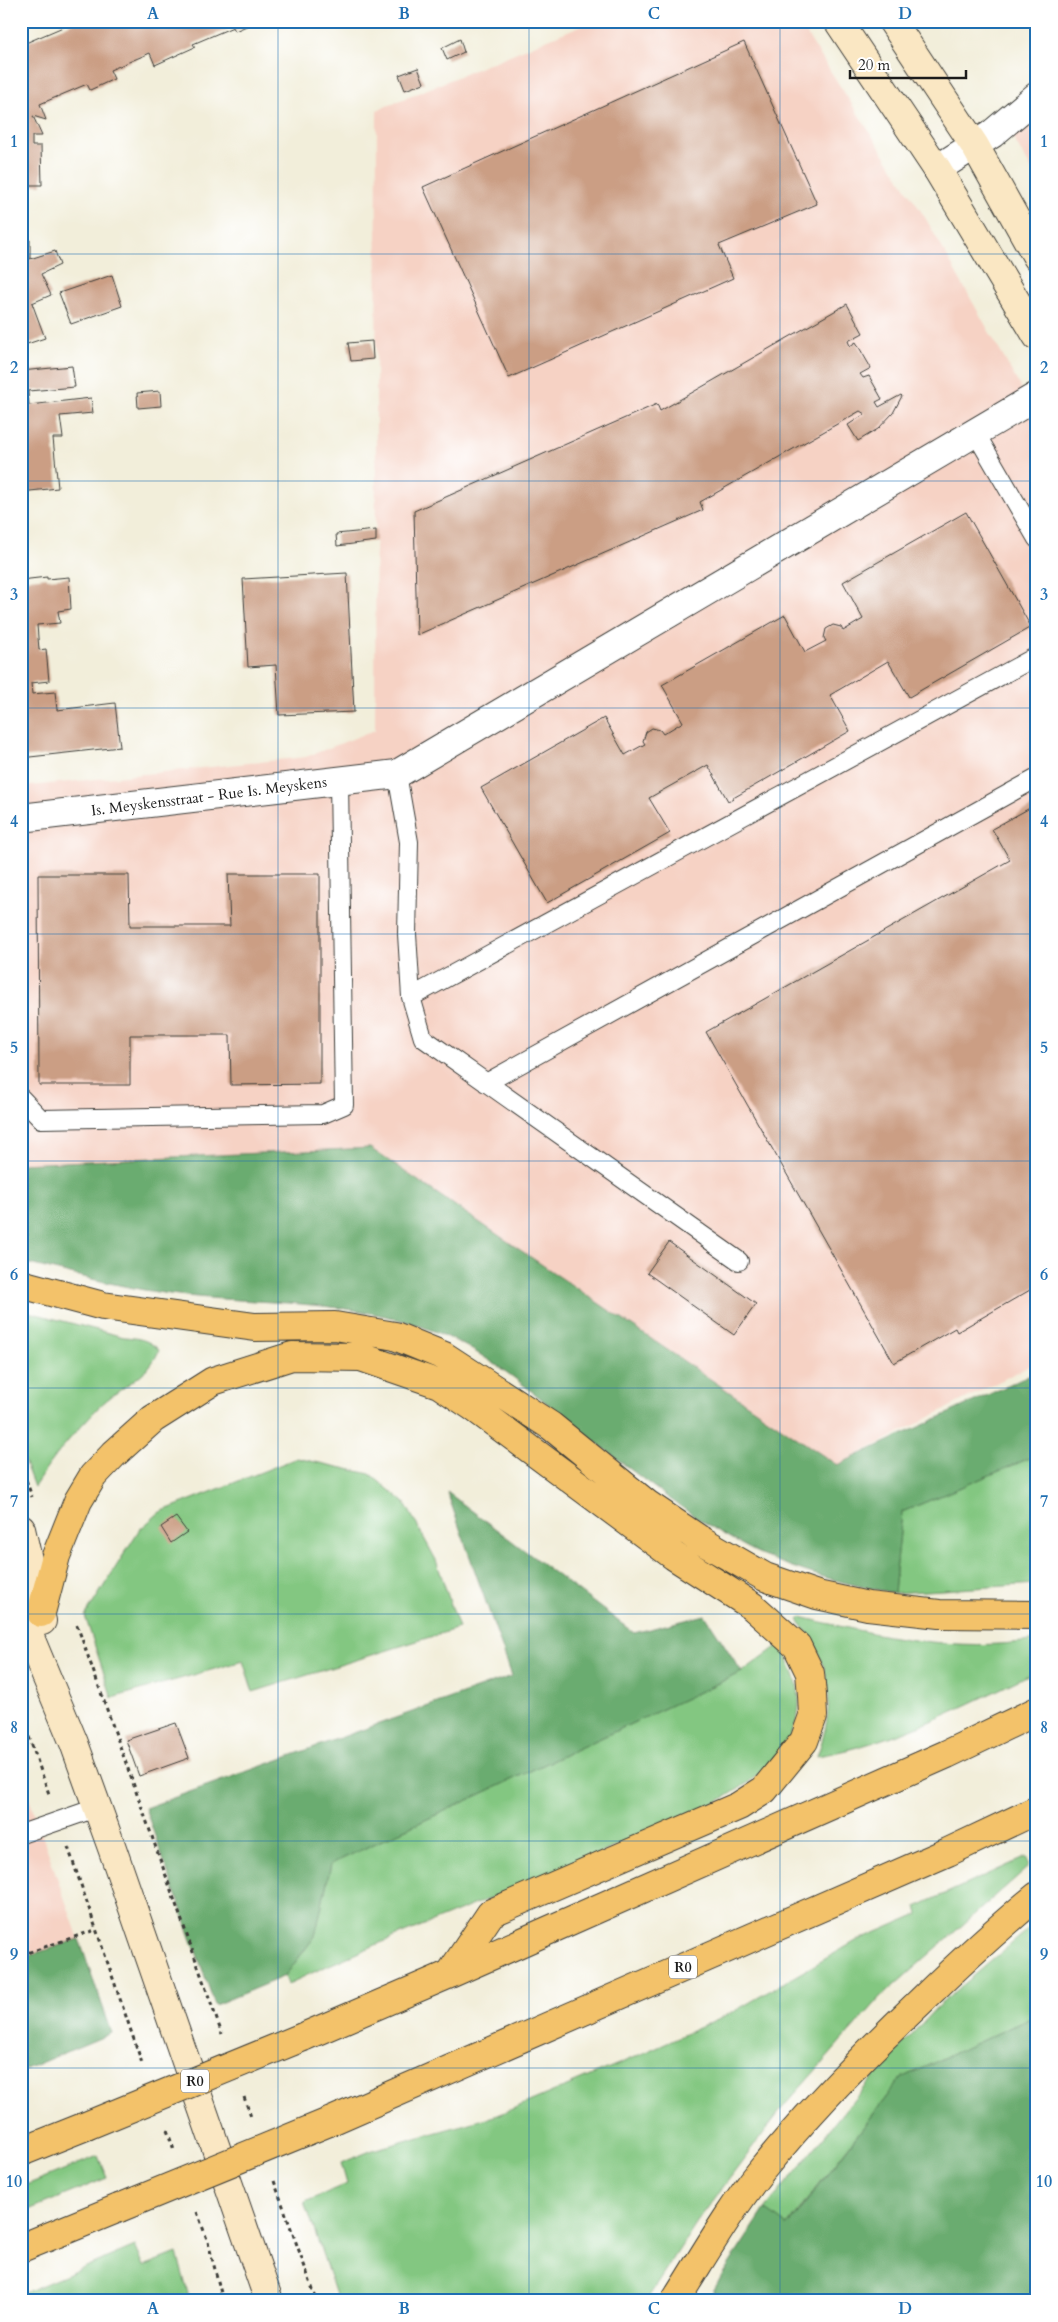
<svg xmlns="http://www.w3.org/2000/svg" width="1058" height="2322" viewBox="0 0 1058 2322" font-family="Cardo,serif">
<rect width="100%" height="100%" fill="#fff"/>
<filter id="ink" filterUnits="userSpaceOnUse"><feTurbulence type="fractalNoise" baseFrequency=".02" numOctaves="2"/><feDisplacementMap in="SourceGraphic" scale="10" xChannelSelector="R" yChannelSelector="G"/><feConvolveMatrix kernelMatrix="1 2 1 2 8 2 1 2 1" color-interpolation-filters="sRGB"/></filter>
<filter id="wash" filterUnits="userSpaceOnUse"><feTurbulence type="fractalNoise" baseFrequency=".0096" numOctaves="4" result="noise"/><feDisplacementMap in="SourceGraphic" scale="20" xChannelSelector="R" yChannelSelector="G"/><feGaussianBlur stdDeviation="1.12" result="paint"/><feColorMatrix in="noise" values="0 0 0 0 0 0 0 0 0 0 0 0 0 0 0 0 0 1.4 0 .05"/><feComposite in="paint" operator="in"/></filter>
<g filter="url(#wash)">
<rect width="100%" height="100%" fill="#f2eeda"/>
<path fill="#f6d2c4" d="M 592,21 L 798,21 L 926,219 L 1037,417 L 1037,1362 L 837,1465 L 370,1148 L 21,1164 L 21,787 L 306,757 L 375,730 L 377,110 Z
M 1037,108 L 1037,179 L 1009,131 Z
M 21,1776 L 79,1939 L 21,1958 Z"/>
<path fill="#83c781" stroke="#50724e" d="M 21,1310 L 124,1337 C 138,1338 148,1339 159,1350 C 150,1376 118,1388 99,1407 C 74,1432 53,1458 34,1487 L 21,1453 Z
M 1037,1455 L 1037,1584 L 894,1593 L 902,1512 Z
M 297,1458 L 370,1474 L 405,1503 L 436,1560 L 459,1628 L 253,1692 L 243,1661 L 112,1698 L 85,1616 L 139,1530 L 160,1512 Z
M 801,1617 C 878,1636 958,1653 1037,1640 L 1037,1671 C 966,1705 896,1743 817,1756 C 836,1705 833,1663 798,1620 Z
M 780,1644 C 798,1676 808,1706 788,1740 C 777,1759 757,1777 740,1788 C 703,1813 657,1828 616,1846 C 508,1894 395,1933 288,1984 L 285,1976 L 315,1936 L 331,1864 L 742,1672 Z
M 1026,1857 L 1029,1863 L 1027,1868 L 881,1997 L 784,2106 L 697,2222 L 646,2301 L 338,2301 L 305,2202 L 347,2184 L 341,2163 L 373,2150 L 498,2115 L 628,2060 L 733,2012 L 856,1941 L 918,1914 L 916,1907 Z
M 1037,1922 L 1037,2015 L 901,2078 L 787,2226 L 765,2209 L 874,2075 L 936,2008 Z
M 98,2156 L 107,2178 L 21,2213 L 21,2187 Z
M 135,2246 L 144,2266 L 177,2253 L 190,2301 L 21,2301 L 21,2294 Z"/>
<path fill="#6aac6f" stroke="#436446" d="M 370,1148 L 837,1465 L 1037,1372 L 1037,1455 L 902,1512 L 894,1593 C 846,1584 800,1573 756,1552 C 690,1519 633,1471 575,1426 C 535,1394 496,1360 450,1338 C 366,1299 275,1305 186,1296 C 130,1290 76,1275 21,1262 L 21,1164 Z
M 447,1492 L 634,1633 L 705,1615 L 742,1672 L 331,1864 L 315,1936 L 285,1976 L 215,2005 L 145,1808 L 512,1676 Z
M 79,1939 L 112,2033 L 21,2071 L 21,1958 Z
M 1037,2015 L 1037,2301 L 708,2301 L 722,2275 L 765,2209 L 788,2226 L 901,2078 Z"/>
<g id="blocks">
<path fill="#cb9e84" d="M 77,21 L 258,21 L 235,31 L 233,27 L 193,44 L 195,47 L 155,65 L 150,53 L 110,70 L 114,79 L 90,90 L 87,84 L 40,104 L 46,120 L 33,116 L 42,136 L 32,136 L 32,146 L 41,146 L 42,185 L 29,185 L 28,206 L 21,206 L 21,45 Z
M 460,39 L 464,52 L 447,60 L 442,48 Z
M 744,42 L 817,204 L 719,245 L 733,278 L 509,378 L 423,187 Z
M 418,68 L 424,83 L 405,90 L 399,75 Z
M 21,240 L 30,240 L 30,259 L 55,251 L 60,265 L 41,274 L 51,295 L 32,303 L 45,338 L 21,346 Z
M 112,275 L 122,306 L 71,324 L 59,293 Z
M 847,304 L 863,333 L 848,341 L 850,346 L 856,342 L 871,368 L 860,374 L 863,378 L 869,376 L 882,399 L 876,402 L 879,407 L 901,395 L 902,396 L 893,413 L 878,429 L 858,441 L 848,425 L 865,414 L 860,411 L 700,502 L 703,510 L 417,635 L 414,511 L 657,404 L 660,411 Z
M 372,341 L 373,359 L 351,361 L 348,343 Z
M 72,366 L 75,387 L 28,391 L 29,405 L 91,398 L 93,413 L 60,416 L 63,438 L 53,438 L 58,488 L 21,492 L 21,371 Z
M 160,391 L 161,406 L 138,408 L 137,393 Z
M 966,512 L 1031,627 L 909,697 L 888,661 L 830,695 L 850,731 L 728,801 L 708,765 L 649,798 L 670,833 L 547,903 L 481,788 L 604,718 L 625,755 L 645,744 L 643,741 L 646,732 L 652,728 L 660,730 L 663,734 L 683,722 L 662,685 L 785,615 L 805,652 L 826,641 L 824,638 L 826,629 L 833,625 L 841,627 L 843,631 L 863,619 L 843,582 Z
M 376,530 L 376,541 L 337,546 L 336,534 Z
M 347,573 L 354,712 L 279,715 L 276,665 L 248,667 L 243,579 Z
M 47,577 L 47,579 L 69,577 L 71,609 L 58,611 L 60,623 L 37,625 L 39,650 L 46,649 L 49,681 L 31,683 L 32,694 L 55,692 L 57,710 L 115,703 L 120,747 L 21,758 L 21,580 Z
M 1037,804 L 1037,1286 L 957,1332 L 955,1328 L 894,1363 L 706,1032 L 1010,860 L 992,829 Z
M 228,874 L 320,874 L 320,1084 L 231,1085 L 230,1035 L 130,1035 L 130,1085 L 39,1085 L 38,875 L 129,875 L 130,926 L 230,926 Z
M 669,1242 L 756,1304 L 734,1335 L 647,1273 Z
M 176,1517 L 187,1532 L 171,1543 L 161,1527 Z
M 176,1723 L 189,1758 L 139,1776 L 126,1740 Z"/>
</g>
</g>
<g filter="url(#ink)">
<use href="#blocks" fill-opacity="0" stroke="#3c3c38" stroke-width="1"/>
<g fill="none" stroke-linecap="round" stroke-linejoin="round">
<defs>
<path id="lane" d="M 975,432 L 1037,539
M 397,774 L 409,842 L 407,934 L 411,997 L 423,1038 L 739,1261
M 411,997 L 1037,656
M 486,1083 L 1037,778
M 21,1098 L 41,1119 L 323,1114 L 344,1105 L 339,781
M 21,1834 L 96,1808"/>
<path id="street" d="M 937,169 L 992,134 L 1037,96
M 21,818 L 397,774 L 1037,396"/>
<path id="secondary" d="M 838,21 L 937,169 L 1037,336
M 892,21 L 975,146 L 1037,257
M 21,1529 L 42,1621
M 21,1616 L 74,1743 L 112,1848 L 269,2301"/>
<path id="highway" d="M 21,1284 L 103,1306 L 255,1327 L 335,1326 L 395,1336 L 444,1356 L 551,1426 L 647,1504 L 699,1539 L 765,1577 L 817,1595 L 868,1606 L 939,1614 L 1037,1615
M 41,1613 L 56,1556 L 78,1501 L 93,1476 L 114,1454 L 153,1419 L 213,1381 L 292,1356 L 361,1357 L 439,1384 L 472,1406 L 674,1556 L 752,1606 L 797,1646 L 810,1673 L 812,1695 L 813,1716 L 804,1741 L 764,1790 L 739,1806 L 491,1913 L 450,1974
M 303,2037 L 450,1974 L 947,1754 L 1037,1711
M 329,2122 L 948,1852 L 1037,1810
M 21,2152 L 86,2126
M 21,2248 L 119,2208
M 675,2301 C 703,2257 729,2211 761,2171 C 810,2110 865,2054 922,2000 C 959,1964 997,1929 1037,1896"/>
</defs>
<use href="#lane" stroke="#3c3c38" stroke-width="20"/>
<use href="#street" stroke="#3c3c38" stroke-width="30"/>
<use href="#secondary" stroke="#3c3c38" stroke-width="30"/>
<use href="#highway" stroke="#3c3c38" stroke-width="30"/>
<path stroke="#3c3c38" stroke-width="3" stroke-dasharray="4 4" stroke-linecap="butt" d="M 21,1465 L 32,1497
M 77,1625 L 222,2034
M 21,1714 L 49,1794
M 68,1847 L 143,2066
M 21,1955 L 95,1930
M 244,2097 L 251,2117
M 167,2130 L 174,2150
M 274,2181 L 317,2301
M 197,2212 L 208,2242 L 223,2301"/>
<use href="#lane" stroke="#fff" stroke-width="18"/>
<use href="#street" stroke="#fff" stroke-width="28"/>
<use href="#secondary" stroke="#fae7c3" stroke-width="28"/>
<use href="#highway" stroke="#f3c26a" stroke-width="28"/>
<defs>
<path id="highway-bridge" d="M 86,2126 L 303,2037
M 119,2208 L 329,2122"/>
</defs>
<use href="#highway-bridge" stroke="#3c3c38" stroke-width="30" stroke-linecap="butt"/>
<use href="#highway-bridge" stroke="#f3c26a" stroke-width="28"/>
</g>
</g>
<path fill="none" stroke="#1f6fb2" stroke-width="1" stroke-opacity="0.55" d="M 278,21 L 278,2301M 529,21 L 529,2301M 780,21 L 780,2301M 21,254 L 1037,254M 21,481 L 1037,481M 21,708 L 1037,708M 21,934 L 1037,934M 21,1161 L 1037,1161M 21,1388 L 1037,1388M 21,1614 L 1037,1614M 21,1841 L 1037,1841M 21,2068 L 1037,2068"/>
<g text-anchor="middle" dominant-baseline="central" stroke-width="4" stroke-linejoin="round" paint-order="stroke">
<g fill="#fff" stroke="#606060" stroke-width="1">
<rect x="669" y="1955.5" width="28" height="23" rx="4"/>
<rect x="181" y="2069.5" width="28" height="23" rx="4"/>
</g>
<g font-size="14" font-weight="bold" fill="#1c1c1c">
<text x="683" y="1967">R0</text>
<text x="195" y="2081">R0</text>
</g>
<g font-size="15" fill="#1c1c1c" stroke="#fff">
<text transform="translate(209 796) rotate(-7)">Is. Meyskensstraat - Rue Is. Meyskens</text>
</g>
</g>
<rect width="1058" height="2322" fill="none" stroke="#fff" stroke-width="55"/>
<path d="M850 70v8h116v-8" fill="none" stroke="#1c1c1c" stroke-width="2.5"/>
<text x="858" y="70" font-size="15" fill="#1c1c1c" stroke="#ffffff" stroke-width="4" paint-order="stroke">20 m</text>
<rect x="28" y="28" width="1002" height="2266" fill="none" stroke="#1f6fb2" stroke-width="2"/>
<g font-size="16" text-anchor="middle" font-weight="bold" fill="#1f6fb2">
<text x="153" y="19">A</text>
<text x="404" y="19">B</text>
<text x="654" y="19">C</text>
<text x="905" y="19">D</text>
<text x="14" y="147">1</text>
<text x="1044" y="147">1</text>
<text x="14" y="373">2</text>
<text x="1044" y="373">2</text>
<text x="14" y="600">3</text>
<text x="1044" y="600">3</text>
<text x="14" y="827">4</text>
<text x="1044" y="827">4</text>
<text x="14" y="1053">5</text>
<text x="1044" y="1053">5</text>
<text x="14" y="1280">6</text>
<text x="1044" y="1280">6</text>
<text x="14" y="1507">7</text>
<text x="1044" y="1507">7</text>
<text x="14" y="1733">8</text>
<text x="1044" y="1733">8</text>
<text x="14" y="1960">9</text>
<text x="1044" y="1960">9</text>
<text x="14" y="2187">10</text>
<text x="1044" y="2187">10</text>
<text x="153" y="2314">A</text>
<text x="404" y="2314">B</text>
<text x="654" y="2314">C</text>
<text x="905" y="2314">D</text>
</g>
</svg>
